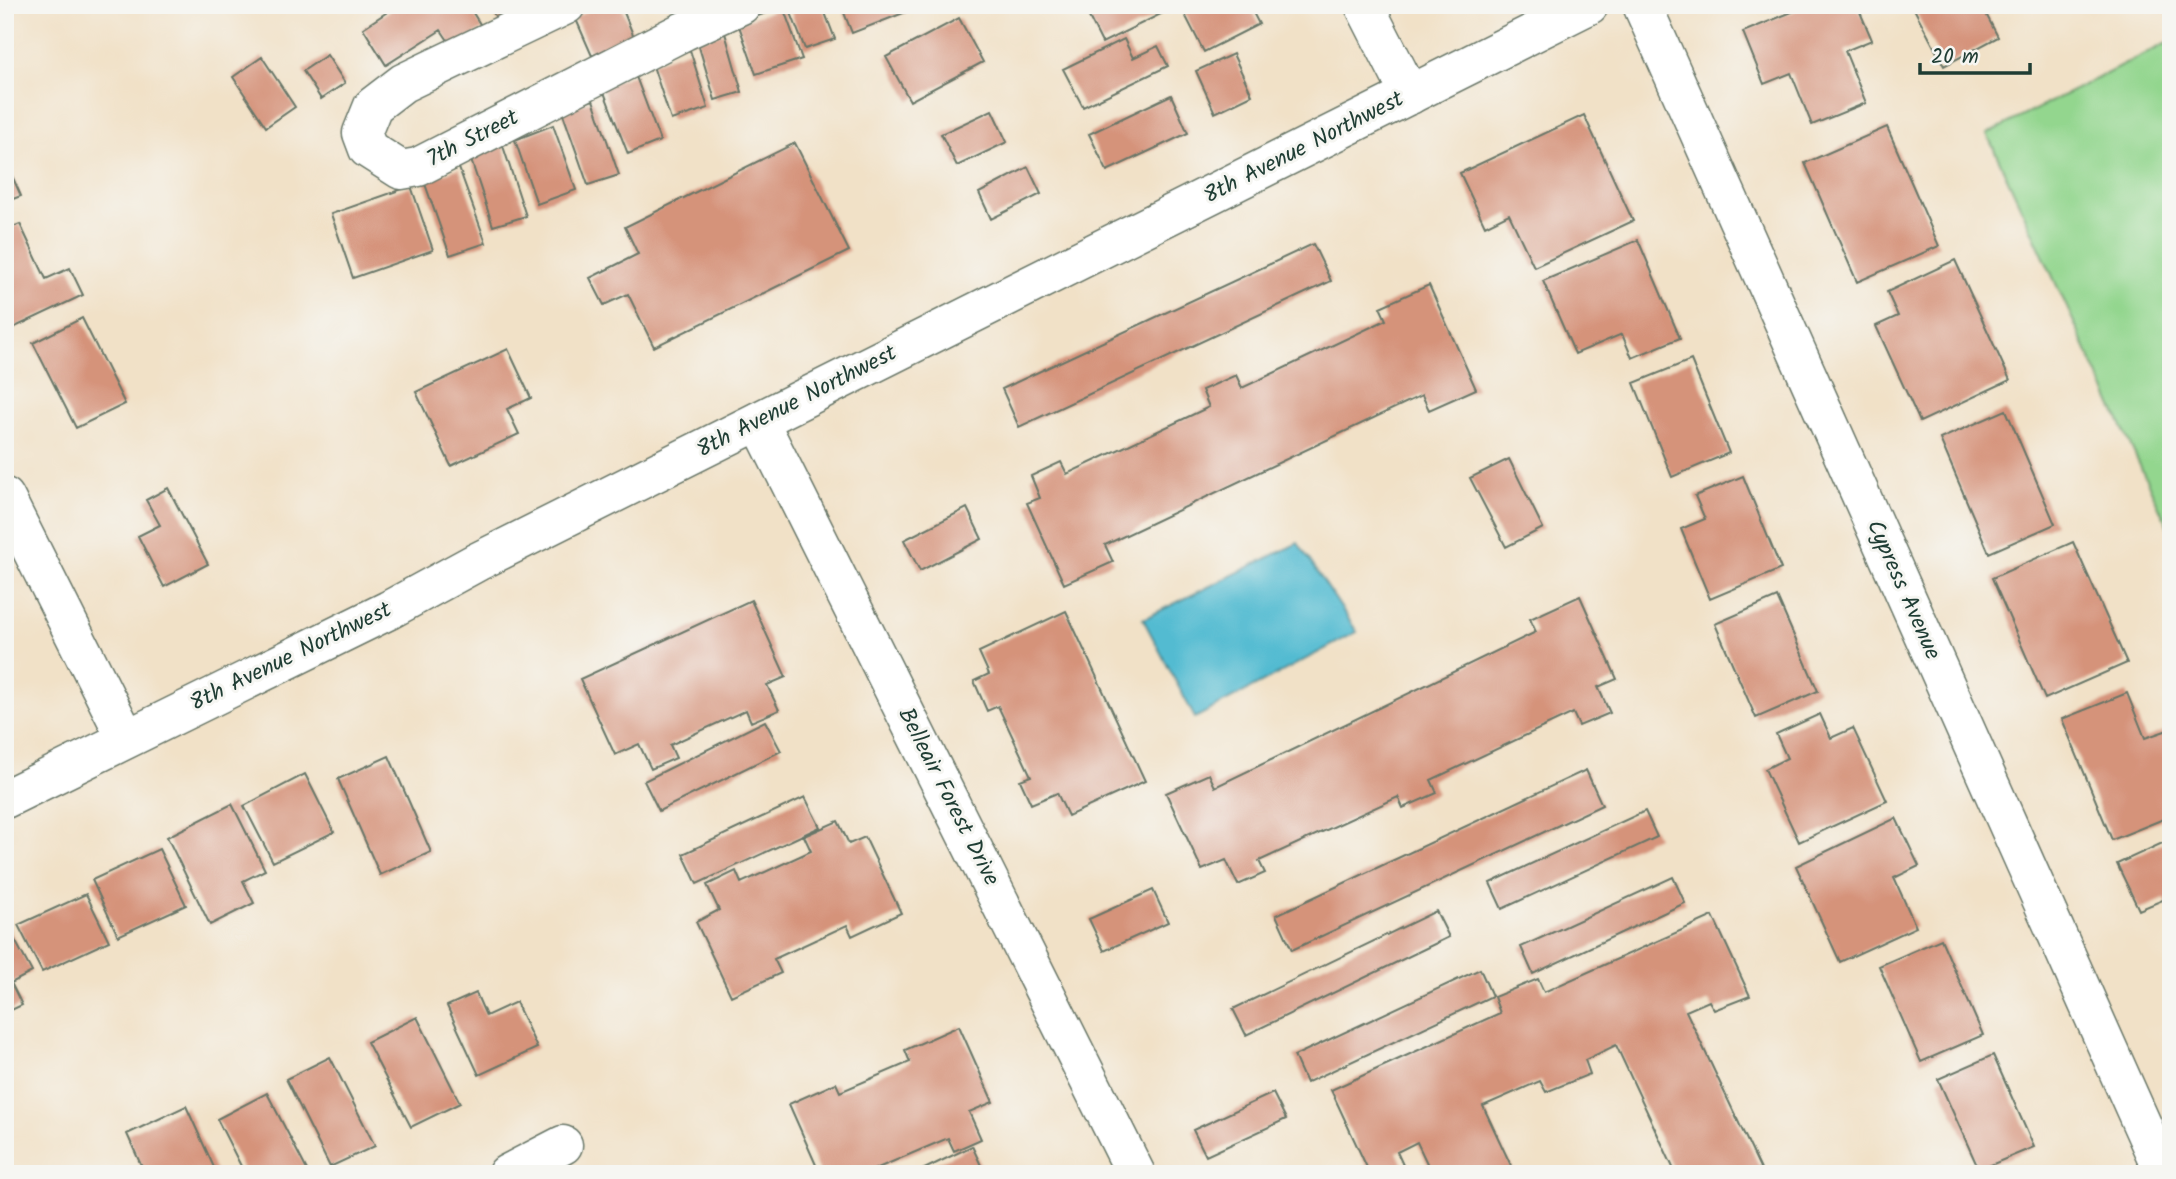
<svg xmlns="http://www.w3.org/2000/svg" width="2176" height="1179" viewBox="0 0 2176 1179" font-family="Kalam,sans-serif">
<rect width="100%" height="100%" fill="#f6f6f2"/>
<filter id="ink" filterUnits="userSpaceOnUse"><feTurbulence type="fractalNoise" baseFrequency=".0143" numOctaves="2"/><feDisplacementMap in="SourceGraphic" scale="14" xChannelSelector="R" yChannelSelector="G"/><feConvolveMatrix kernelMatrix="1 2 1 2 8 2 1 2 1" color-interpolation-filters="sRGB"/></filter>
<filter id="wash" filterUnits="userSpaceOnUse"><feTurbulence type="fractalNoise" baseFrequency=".00686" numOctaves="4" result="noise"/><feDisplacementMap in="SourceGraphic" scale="28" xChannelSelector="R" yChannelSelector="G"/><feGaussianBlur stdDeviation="1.57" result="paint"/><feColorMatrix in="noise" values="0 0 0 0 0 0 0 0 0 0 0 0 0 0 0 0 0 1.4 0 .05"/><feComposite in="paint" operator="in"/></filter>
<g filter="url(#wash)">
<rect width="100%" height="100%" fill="#f1e1c7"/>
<path fill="#93d68e" stroke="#598a61" stroke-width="2" d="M 2171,41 L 2171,533 L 1987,134 Z"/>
<path fill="#53bbd1" stroke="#397c82" stroke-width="2" d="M 1298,543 L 1357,632 L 1195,718 L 1143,619 Z"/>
<g id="blocks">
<path fill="#d5937a" d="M 398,5 L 468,5 L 483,29 L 453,48 L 441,30 L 386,65 L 363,28 Z
M 488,5 L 522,5 L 500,24 Z
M 601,5 L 621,5 L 634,37 L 592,56 L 575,17 Z
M 788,5 L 822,5 L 835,39 L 805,49 Z
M 841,5 L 924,5 L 852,33 Z
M 1083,5 L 1167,5 L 1169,10 L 1102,43 Z
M 1180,5 L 1249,5 L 1259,24 L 1204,52 Z
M 1809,5 L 1857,5 L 1872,40 L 1845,51 L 1866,103 L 1812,125 L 1791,73 L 1764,84 L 1743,32 Z
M 1912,5 L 2002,5 L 1986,14 L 1998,37 L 1944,66 Z
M 783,7 L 802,59 L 756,74 L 738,23 Z
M 959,18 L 983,62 L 910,101 L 886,57 Z
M 725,33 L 742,92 L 715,100 L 697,40 Z
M 1124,39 L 1133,58 L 1158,46 L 1168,66 L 1083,107 L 1063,69 Z
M 690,50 L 708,108 L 671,120 L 652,63 Z
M 1233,54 L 1252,95 L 1215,113 L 1196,71 Z
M 327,55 L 345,83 L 321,99 L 303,71 Z
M 262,57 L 295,107 L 266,127 L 233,77 Z
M 635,74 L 660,141 L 628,154 L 602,87 Z
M 1171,95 L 1188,133 L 1107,171 L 1089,134 Z
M 593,100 L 619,175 L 588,185 L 562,111 Z
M 992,110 L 1007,142 L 957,166 L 941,134 Z
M 1584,115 L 1633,221 L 1534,267 L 1509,214 L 1485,226 L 1460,173 Z
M 553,125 L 576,190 L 537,204 L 515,140 Z
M 1887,127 L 1939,246 L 1857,282 L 1805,163 Z
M 502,143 L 526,216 L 493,226 L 469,154 Z
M 795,143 L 849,251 L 654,347 L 628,294 L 604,305 L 590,278 L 638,254 L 625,227 Z
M 5,160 L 21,196 L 5,202 Z
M 1028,167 L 1041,194 L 991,219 L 979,193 Z
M 459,168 L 486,243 L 450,255 L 424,181 Z
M 411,186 L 433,250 L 353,278 L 331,214 Z
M 20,224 L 46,279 L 70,268 L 83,295 L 9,330 L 5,322 L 5,230 Z
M 1638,240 L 1680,338 L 1632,358 L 1622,334 L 1575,354 L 1543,281 Z
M 1313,244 L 1331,281 L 1019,427 L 1002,389 Z
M 1955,260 L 2010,380 L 1920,422 L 1876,326 L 1898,316 L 1887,292 Z
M 1429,285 L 1476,389 L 1429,410 L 1422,395 L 1105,545 L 1113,562 L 1064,584 L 1027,503 L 1040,498 L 1031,476 L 1061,462 L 1067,474 L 1209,407 L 1202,390 L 1236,375 L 1242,388 L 1386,320 L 1380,307 Z
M 82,318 L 125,404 L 76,428 L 33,343 Z
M 508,349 L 531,398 L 507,409 L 519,434 L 451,466 L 416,392 Z
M 1691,360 L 1729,453 L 1672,477 L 1634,383 Z
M 2006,410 L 2055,524 L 1989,553 L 1940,439 Z
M 1509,459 L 1543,528 L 1506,547 L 1470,478 Z
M 1743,476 L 1781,569 L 1710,599 L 1681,529 L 1705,519 L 1695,496 Z
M 168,488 L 208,564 L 164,587 L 138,536 L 160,525 L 146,500 Z
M 967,508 L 982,539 L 920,571 L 904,540 Z
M 2073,542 L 2127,663 L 2045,699 L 1992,578 Z
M 1580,596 L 1617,679 L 1598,687 L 1610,713 L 1579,726 L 1573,713 L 1431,780 L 1437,793 L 1403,808 L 1398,797 L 1259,861 L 1265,873 L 1238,885 L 1226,860 L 1202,870 L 1166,793 L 1209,774 L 1215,787 L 1536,632 L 1530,619 Z
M 1777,597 L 1818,691 L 1756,718 L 1715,624 Z
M 751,600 L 786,677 L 767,685 L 779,710 L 751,722 L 746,710 L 670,745 L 676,758 L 651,769 L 639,744 L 615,755 L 580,679 Z
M 1066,611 L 1145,781 L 1068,816 L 1057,793 L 1031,804 L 1020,780 L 1031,776 L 998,706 L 987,711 L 974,681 L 989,674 L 979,652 Z
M 2127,693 L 2145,738 L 2171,729 L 2171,816 L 2112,840 L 2062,719 Z
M 1820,714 L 1831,738 L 1853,728 L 1887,801 L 1799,842 L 1765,769 L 1787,758 L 1776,734 Z
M 765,721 L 781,751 L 659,811 L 644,781 Z
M 389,756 L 431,852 L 380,875 L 338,779 Z
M 1586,770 L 1602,805 L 1292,950 L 1276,915 Z
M 305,774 L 334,832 L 273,862 L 244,806 Z
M 805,797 L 820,827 L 697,884 L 683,854 Z
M 232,804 L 265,870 L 243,881 L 254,903 L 210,925 L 167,837 Z
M 1645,811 L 1657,837 L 1502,909 L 1490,883 Z
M 1896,818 L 1919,866 L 1894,878 L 1916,927 L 1840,962 L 1796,866 Z
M 838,821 L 849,844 L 865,837 L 901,913 L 852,936 L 847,925 L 774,959 L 781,973 L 731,996 L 696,922 L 719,910 L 707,885 L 736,871 L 741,883 L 811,851 L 804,836 Z
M 2171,839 L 2171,912 L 2165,899 L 2139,910 L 2117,864 Z
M 159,849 L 186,905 L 118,936 L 92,880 Z
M 1673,877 L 1685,903 L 1533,974 L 1521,947 Z
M 1153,890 L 1168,922 L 1104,951 L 1089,919 Z
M 86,894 L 109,941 L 42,972 L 18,925 Z
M 1436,911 L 1449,937 L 1246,1035 L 1233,1009 Z
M 1713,916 L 1750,996 L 1714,1010 L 1709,1001 L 1686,1011 L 1763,1174 L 1676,1174 L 1616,1045 L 1585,1060 L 1590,1074 L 1546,1092 L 1540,1081 L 1483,1106 L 1515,1174 L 1432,1174 L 1417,1142 L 1397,1152 L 1403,1165 L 1382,1174 L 1370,1174 L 1331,1090 L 1500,1013 L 1494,997 L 1538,979 L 1544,992 Z
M 9,929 L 32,972 L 11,983 L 22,1005 L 5,1013 L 5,931 Z
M 1941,939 L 1983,1035 L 1921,1062 L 1879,966 Z
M 1480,969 L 1492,996 L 1306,1083 L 1294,1056 Z
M 476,993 L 486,1016 L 516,1002 L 537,1048 L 479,1075 L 447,1006 Z
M 417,1017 L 460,1103 L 411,1127 L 367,1042 Z
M 959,1026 L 993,1102 L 969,1112 L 981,1139 L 954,1151 L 948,1138 L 873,1170 L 875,1174 L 850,1174 L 848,1170 L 839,1174 L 820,1174 L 789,1104 L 836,1083 L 840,1092 L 910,1062 L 905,1050 Z
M 1993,1055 L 2034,1147 L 1979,1170 L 1938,1079 Z
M 330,1057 L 375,1146 L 330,1167 L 286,1079 Z
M 267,1093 L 309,1174 L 245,1174 L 217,1119 Z
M 1273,1093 L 1286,1119 L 1206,1156 L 1193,1130 Z
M 186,1106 L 217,1174 L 145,1174 L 127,1134 Z
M 972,1146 L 985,1174 L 914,1174 Z"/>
</g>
</g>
<g filter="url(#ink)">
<use href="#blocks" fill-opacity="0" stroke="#687667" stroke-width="2"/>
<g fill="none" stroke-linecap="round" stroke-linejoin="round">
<defs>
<path id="minor" d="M 566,5 L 403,83 L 373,106 L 362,133 L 368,149 L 401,170 L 418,167 L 684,31 L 741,5
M 1364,5 L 1410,95
M 1642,5 L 2164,1174
M 759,421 L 1136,1174
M 5,497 L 126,738
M 507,1174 L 563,1145"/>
<path id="tertiary" d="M 5,799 L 389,610 L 477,562 L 1589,5"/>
</defs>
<use href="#minor" stroke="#687667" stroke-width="41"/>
<use href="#tertiary" stroke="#687667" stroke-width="41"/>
<use href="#minor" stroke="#fff" stroke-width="38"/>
<use href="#tertiary" stroke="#fff" stroke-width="38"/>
</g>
</g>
<g text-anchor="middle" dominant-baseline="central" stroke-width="6" stroke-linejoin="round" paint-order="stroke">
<g font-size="23" fill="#1f3d34" stroke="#f6f6f2">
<text transform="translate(473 139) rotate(-27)">7th Street</text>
<text transform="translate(1304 148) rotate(-27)">8th Avenue Northwest</text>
<text transform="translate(797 402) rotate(-27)">8th Avenue Northwest</text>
<text transform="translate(1903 590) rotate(66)">Cypress Avenue</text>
<text transform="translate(291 657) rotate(-26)">8th Avenue Northwest</text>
<text transform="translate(948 797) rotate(63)">Belleair Forest Drive</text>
</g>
</g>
<rect width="2176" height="1179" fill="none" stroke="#f6f6f2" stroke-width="28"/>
<path d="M1920 63v10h110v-10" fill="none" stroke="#1f3d34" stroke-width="3.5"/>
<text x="1931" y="63" font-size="21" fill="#1f3d34" stroke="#f6f6f2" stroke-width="5" paint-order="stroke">20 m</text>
</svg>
